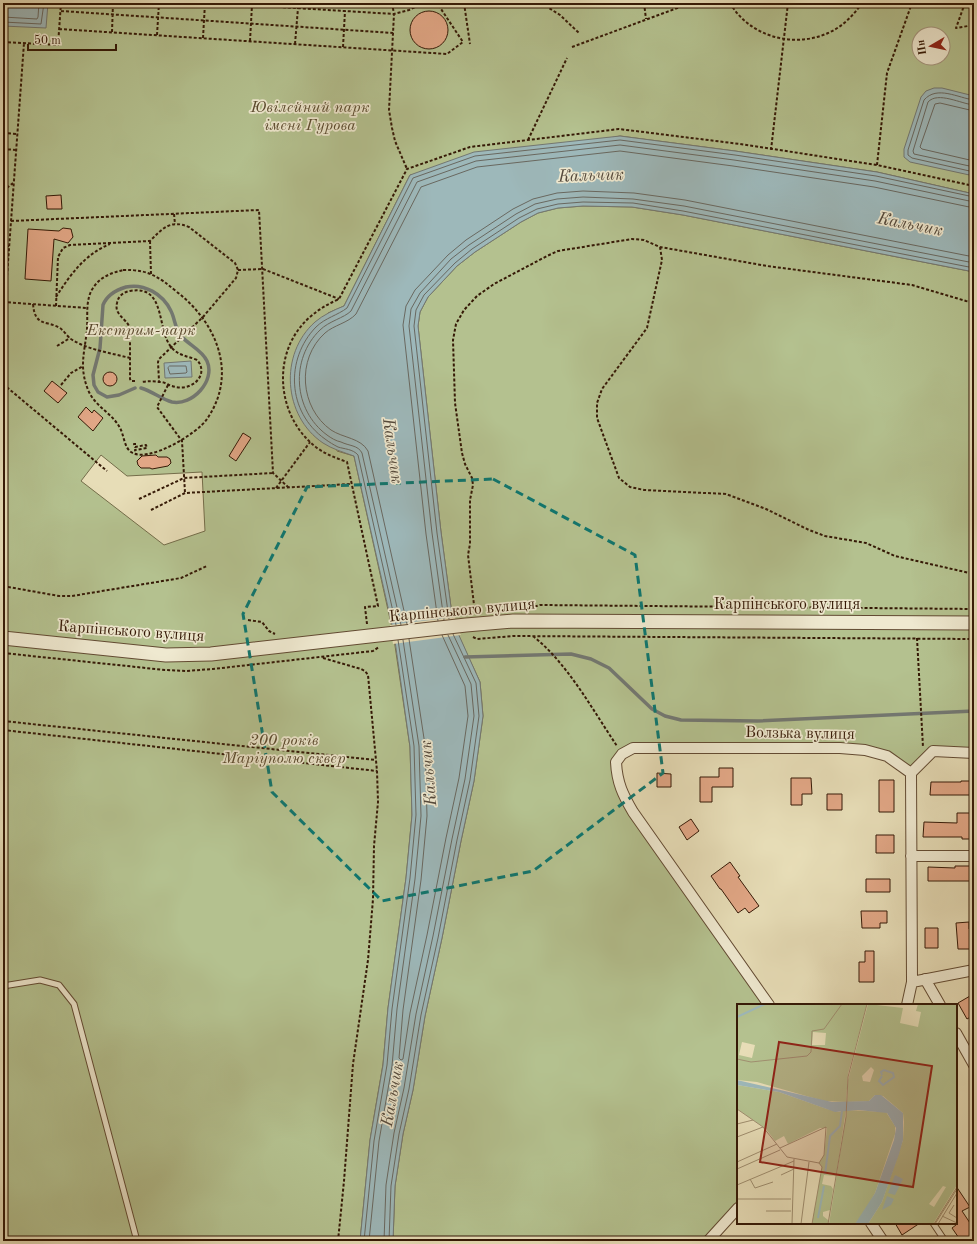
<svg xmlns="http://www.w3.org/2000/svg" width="977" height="1244" viewBox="0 0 977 1244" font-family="'Old Standard TT',serif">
<rect width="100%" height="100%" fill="#e7ddb7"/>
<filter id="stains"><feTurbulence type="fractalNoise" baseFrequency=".005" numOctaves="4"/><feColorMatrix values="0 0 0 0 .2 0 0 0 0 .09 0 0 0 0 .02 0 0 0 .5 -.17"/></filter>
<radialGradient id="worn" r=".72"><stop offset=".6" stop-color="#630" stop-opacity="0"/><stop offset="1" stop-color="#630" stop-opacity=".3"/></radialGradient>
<path fill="#b4c18f" stroke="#746d4a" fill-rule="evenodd" d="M 3,3 L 974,3 L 974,194 L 877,172 L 735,151 L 620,136 L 410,175 L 344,306 L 328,313 L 337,451 L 354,456 L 392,628 L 211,648 L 167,649 L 3,632 ZM 919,34 L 943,34 L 943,58 L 919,58 ZM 101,455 L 127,476 L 202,472 L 205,531 L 164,545 L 81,481 Z
M 583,206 L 632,207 L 683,215 L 974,272 L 974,618 L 453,622 L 441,532 L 418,326 L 420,312 L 428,297 L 457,266 L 475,252 L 521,222 L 538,213 L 558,208 Z
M 491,627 L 974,628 L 974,753 L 933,751 L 911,773 L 865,750 L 633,748 L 616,762 L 622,794 L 769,1005 L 738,1005 L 738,1208 L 708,1241 L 393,1241 L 395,1186 L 403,1134 L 413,1090 L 425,1016 L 442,938 L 461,841 L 474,781 L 483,716 L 480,682 L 456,630 Z
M 3,638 L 166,655 L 394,639 L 410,747 L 412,815 L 406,878 L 388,1008 L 383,1064 L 370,1140 L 360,1241 L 3,1241 Z"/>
<path fill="#9db8ba" stroke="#737872" d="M 3,3 L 48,3 L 46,28 L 3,26 Z
M 934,88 L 942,88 L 974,96 L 974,176 L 910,162 L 904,157 L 904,149 L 921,97 L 926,91 Z
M 620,136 L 735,151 L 877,172 L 974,194 L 974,272 L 683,215 L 632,207 L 583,206 L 558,208 L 538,213 L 521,222 L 475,252 L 457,266 L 428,297 L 420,312 L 418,326 L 441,532 L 453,622 L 480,682 L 483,716 L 474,781 L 461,841 L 442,938 L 425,1016 L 413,1090 L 403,1134 L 395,1186 L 393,1241 L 360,1241 L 370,1140 L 383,1065 L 388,1008 L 406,878 L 412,815 L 410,747 L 394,634 L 354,456 C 343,452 332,449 323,443 C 283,416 279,354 315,322 C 323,315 334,310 344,306 L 410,175 L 474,152 Z
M 191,361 L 192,377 L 165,378 L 164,363 Z"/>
<path fill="#e7ddb7" d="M 455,617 L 456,626 L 461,635 L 393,644 L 390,625 Z"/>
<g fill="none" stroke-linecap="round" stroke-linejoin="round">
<path stroke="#696860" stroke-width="1" d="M 3,17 L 37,19 L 38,17 L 39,3
M 3,22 L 41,24 L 44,3
M 974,100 C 958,98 937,85 924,100 L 908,150 L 908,155 L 912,158 L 974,172
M 974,105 C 961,104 938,91 928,102 L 913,151 L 914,154 L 974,167
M 974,111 L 940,103 L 935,104 L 920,147 L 922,149 L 974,161
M 170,366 L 186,366 L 187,372 L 186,373 L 170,374 L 168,368 Z
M 449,619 L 437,533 L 414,326 L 416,310 L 424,295 L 455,263 L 472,249 L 519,218 L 537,209 L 558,204 L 583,202 L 633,203 L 683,211 L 974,268
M 444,620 L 432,533 L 409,326 L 411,309 L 420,293 L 451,259 L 469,245 L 516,214 L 535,204 L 557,199 L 583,197 L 633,199 L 684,206 L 974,263
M 438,621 L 426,534 L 403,325 L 406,306 L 415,290 L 448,255 L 466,240 L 513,209 L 533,199 L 557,193 L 583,191 L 634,193 L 685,200 L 974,257
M 407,624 L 368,451 C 361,438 343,438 331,430 C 300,408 296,359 325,333 C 334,325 348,323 356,314 L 421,187 L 477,167 L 620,151 L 733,166 L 874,187 L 974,208
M 396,625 L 358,455 C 353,449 344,449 338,447 C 334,445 329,442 325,439 C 287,412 285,359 316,327 C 325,318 338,315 347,308 L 413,178 L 475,156 L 620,140 L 735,155 L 876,176 L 974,197
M 401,625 L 362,453 C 358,445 349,446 341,442 C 336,441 331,438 327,435 C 293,410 290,359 320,330 C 329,321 344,318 351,311 L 417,182 L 476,161 L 620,145 L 734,160 L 875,181 L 974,202
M 409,639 L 425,745 L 427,816 L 421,880 L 403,1010 L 399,1058 L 401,1060 L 403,1059 L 410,1013 L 427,935 L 446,838 L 459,778 L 468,716 L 465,686 L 442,635
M 364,1241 L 374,1141 L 387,1065 L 392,1009 L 410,878 L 416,815 L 414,746 L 398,640
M 369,1241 L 379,1141 L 392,1066 L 397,1009 L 415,879 L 421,816 L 419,746 L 403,640
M 384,1241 L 386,1185 L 394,1133 L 404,1088 L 416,1014 L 433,936 L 452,839 L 465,779 L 474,716 L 471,684 L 448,635
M 389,1241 L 391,1186 L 399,1134 L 409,1089 L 421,1015 L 438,938 L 457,840 L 470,780 L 479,716 L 476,683 L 453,634"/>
<path stroke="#737872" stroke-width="3.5" d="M 135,388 L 119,395 L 107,397 L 98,392 L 94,385 L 93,375 L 100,348 L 103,305 C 107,295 116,290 126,287 C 144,283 163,294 171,311 C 175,319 175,329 181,336 C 189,345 202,350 207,361 C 216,381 192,406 172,402 C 161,399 152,391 141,388
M 465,657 L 571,654 L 591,659 L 609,668 L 652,709 L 665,716 L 681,720 L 757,721 L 974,711"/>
</g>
<path fill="#e2a786" stroke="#351906" d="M410 30a19 19 0 1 1 38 0a19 19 0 1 1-38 0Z
M 61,195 L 62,209 L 47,209 L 46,196 Z
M 63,228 L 71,229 L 73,237 L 68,243 L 54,239 L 51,281 L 25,279 L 28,229 L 59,231 Z
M103 379a7 7 0 1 1 14 0a7 7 0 1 1-14 0Z
M 52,381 L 67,393 L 58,403 L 44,391 Z
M 86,407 L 92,413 L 94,410 L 103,418 L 93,431 L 78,417 Z
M 243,433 L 251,438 L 236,461 L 229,456 Z
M 156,455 L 158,457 L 167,457 L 170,459 L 171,463 L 168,466 L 152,469 L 150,468 L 141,468 L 138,465 L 137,461 L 142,456 Z
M 719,768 L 733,768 L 733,787 L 712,787 L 712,802 L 700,802 L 700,777 L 719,777 Z
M 657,773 L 671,774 L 671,787 L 657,787 Z
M 791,778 L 811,778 L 812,794 L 802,794 L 802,805 L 791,805 Z
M 879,780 L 894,780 L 894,812 L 879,812 Z
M 961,781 L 974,781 L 974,795 L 930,795 L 931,782 L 961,782 Z
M 827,794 L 842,794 L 842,810 L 827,810 Z
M 957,813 L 970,813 L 970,820 L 974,820 L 974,839 L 962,839 L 962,837 L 923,837 L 924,822 L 957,823 Z
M 691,819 L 699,831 L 687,840 L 679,827 Z
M 876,835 L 894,835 L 894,853 L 876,853 Z
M 730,862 L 740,876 L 738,877 L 759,906 L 749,913 L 745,908 L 738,913 L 721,889 L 720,889 L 711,876 Z
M 955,866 L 970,866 L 970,881 L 928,881 L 928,867 L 955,868 Z
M 866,879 L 890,879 L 890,892 L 866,892 Z
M 861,911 L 887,911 L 887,923 L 880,923 L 880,928 L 862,928 Z
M 969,922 L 969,929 L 974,928 L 974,941 L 970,941 L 970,949 L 958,949 L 956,923 Z
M 925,928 L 938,928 L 938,948 L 925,948 Z
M 865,951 L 874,951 L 874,982 L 859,982 L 859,962 L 865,962 Z
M 970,996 L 974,1002 L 974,1015 L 967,1019 L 958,1003 Z
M 956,1186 L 970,1207 L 962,1211 L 974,1229 L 974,1238 L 969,1241 L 961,1241 L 952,1228 L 956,1225 Z
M 895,1223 L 920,1223 L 902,1235 Z"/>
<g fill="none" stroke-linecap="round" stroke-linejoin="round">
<defs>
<path id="service" d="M 3,986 L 40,980 L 59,985 L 74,1004 L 137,1241
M 933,1223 L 945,1241"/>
<path id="minor" d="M 911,773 L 933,751 L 974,753
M 911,856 L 974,856
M 925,979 L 940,1005
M 912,982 L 974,970
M 769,1005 L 633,812 C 623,795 617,783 616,762 L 622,754 L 633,748 L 840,748 L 865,750 L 887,756 L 911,773
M 907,1005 L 912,982 L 911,773
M 956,1033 L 974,1065
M 871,1223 L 883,1241
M 708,1241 L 738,1208"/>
<path id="tertiary" d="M 3,638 L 166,655 L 211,654 L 466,625 L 513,621 L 974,623"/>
</defs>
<use href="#service" stroke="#624a32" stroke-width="7"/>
<use href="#minor" stroke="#624a32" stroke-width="12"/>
<use href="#tertiary" stroke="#624a32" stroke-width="15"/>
<path stroke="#351906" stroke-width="2" stroke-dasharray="3 2" stroke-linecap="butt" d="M 213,3 L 394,14 L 409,10 L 423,3
M 392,3 L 394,14 L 389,110 L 392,128 L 395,141 L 407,169
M 464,3 L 470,44
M 541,3 L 560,15 L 579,33
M 644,3 L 646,19
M 730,3 C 749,36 793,49 828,33 C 842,27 853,16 862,3
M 965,3 L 956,28 L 974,25
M 61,11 L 393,33
M 59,29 L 447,54 L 463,42 L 437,3
M 112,32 L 113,3
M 157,35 L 159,3
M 203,38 L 205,3
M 250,41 L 252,5
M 3,42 L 58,45 L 61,3
M 295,44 L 298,8
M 343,47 L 345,11
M 572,47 L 691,3
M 3,133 L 17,134
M 528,140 L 567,58
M 3,149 L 16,150
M 771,150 L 788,3
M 877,165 L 887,73 L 912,3
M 3,191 L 13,183
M 174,214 L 175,224
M 11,221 L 259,210 L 273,473 L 288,487
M 150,241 L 151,274
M 3,246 L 9,246
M 660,247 L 662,260 L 647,328 L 602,389 L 597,403 L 597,418 L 619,478 L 630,487 L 644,490 L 726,494 L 766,509 L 809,530 L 825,536 L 866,543 L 895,556 L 974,574
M 123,270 C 148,269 159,277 177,292 C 217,323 238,374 207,419 C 198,433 148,464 131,452 C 124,447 124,435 120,428 C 113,414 96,407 89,392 C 85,383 83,374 83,365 C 83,353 86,341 87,329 C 88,316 85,300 93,288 C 100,277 111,273 123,270 Z
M 238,270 L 263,269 L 339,299
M 56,297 C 70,275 85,254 110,244
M 3,302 L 87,308
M 33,304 C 35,327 46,320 60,328 C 64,331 67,336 71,339 C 88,350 111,353 130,358
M 56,306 L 58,257 L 63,248 L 70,245 L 150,241 C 162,229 170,219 189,227 L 235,263 L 238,270 L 236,278 L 203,317 L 159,359 L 158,362 L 159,381
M 3,331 L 24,43
M 57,346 L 70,338
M 135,381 L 131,381 L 130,379 L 130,328 C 126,318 114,315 117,303 C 118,296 124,292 130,291 C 167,284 156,331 172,348 C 179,356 188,356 197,360 C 201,364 202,369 201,374 C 197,386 183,390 172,386 C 168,385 165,382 160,382 C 154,381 148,381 141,382
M 3,384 L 107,471
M 61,385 L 71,373 L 83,366
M 168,385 L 157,407 L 182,441 L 185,493
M 136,444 L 134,444 L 135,447 L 146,445 L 147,448 L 135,450 L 136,454
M 276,488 L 310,442
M 139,499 L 184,478 L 273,473
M 151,510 L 185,493 L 351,484
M 3,586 L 59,596 L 72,596 L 181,578 L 207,566
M 530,608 L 540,605 L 974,609
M 475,613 L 468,555 L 470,544 L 470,500 L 473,485 L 472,478 L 465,464 L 462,453 L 455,403 L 453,340 L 456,324 L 464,310 L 477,296 L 494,284 L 547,256 L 558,251 L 632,239 L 644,240 L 660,247 L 767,266 L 912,285 L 966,301 L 974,302
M 248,620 L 262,622 L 269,631 L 275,634
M 367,624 L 365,607 L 378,606 L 347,462 C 333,457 320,452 310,442 C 275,409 273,349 310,317 C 319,309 328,304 339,299 L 407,169 L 470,147 L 619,129 L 740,144 L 877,165 L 974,186
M 533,636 C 568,664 592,709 617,746
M 473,637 L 477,639 L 513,636 L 974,639
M 917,638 L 923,747
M 3,653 L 165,670 L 186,671 L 213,669 L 373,651 L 379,647
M 323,658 L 361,669 L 365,671 L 368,675 L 377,771 L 378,802 L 374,846 L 373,899 L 368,960 L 353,1064 L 344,1181 L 338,1241
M 3,721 L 376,760
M 3,730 L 377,771"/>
<use href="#service" stroke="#efe9d0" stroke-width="5"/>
<use href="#minor" stroke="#efe9d0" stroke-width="10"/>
<use href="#tertiary" stroke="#efe9d0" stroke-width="13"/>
</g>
<path fill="none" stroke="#0f766e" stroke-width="3" stroke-dasharray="8 5" stroke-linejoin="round" d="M 493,479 L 635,555 L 663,773 L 533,871 L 382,901 L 272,792 L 243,614 L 307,487 Z"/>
<g text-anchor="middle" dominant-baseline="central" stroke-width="3.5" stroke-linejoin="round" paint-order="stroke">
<g font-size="16" font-style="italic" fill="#5b4b2f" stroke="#efe9d0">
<text x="310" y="108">Ювілейний парк<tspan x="310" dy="18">імені Гурова</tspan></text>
<text x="141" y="331">Екстрим-парк</text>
<text x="284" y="741">200 років<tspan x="284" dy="18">Маріуполю сквер</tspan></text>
</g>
<g font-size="16" fill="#351906" stroke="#efe9d0">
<text x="787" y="605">Карпінського вулиця</text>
<text transform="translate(462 611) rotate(-5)">Карпінського вулиця</text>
<text transform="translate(131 632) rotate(4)">Карпінського вулиця</text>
<text transform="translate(800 734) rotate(1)">Волзька вулиця</text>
</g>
<g font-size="17" font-style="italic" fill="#54493c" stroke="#efe9d0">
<text transform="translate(591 176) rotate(-2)">Кальчик</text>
<text transform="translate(910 225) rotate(11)">Кальчик</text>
<text transform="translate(392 451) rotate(82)">Кальчик</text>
<text transform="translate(429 773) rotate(-95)">Кальчик</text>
<text transform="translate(393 1094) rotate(-80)">Кальчик</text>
</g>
</g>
<g transform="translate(737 1004)">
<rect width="220" height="220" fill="#e7ddb7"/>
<path d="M 0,0 L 130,0 L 111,70 L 109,98 L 87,97 L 20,78 L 0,76 ZM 76,28 L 89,29 L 88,41 L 75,41 ZM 5,38 L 18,41 L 15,54 L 2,51 ZM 131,0 L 166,4 L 163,19 L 181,23 L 184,8 L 179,7 L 181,0 L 220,0 L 220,181 L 196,220 L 131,220 L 145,198 L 166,136 L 167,118 L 166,109 L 146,92 L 138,91 L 132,97 L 110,98 L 111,76 ZM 134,63 L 137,66 L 133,78 L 126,77 L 125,72 ZM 206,182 L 209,183 L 197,203 L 192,200 ZM 0,81 L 42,88 L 90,105 L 102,108 L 109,106 L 99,172 L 87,171 L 85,180 L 94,182 L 96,185 L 93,206 L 86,208 L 86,212 L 91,216 L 91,220 L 75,220 L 85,163 L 82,159 L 87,151 L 90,124 L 83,124 L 51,140 L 47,132 L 38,137 L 29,125 L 0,105 ZM 110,106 L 149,108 L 158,122 L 158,130 L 138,189 L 126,210 L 118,220 L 92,220 Z" fill="#b4c18f" fill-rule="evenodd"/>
<path d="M 0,76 L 95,98 L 132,97 L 138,91 L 144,91 L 166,109 L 166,136 L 162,150 L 145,198 L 131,220 L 118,220 L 138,189 L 157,136 L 159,124 L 150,109 L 121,106 L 98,108 L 42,88 L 0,81 ZM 158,171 L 166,175 L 158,191 L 151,189 ZM 150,192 L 157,195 L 154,201 L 145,206 Z" fill="#9db8ba"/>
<path fill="none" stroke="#9db8ba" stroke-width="2" d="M 0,13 L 28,0M 145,72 L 142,77 L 146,81 L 157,73 L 156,69 L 147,66 L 144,68 L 145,71M 88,170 L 93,132 L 103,122 L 105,107M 81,214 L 87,182"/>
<path fill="none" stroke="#a08f70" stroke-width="1" d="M 0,55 L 14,58 L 70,52 L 74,48 L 75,27 L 87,25 L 105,0M 0,105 L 26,123 L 50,153 L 82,159M 0,120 L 16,116M 0,133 L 26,123M 43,144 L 89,123 L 87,151 L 82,159M 0,158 L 40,140M 0,165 L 43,146M 44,171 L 57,165M 13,175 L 18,184 L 36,178M 0,181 L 57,157M 0,195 L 54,195M 217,201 L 212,209 L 220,214M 29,207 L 54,207M 205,212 L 220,219M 55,220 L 57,155M 64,220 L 72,158M 75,220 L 85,163 L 82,159M 91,220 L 109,113 L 111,73 L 130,0M 197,220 L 220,183M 198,220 L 220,185M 201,220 L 220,189"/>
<path fill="#8f2418" fill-opacity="0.15" stroke="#8f2418" stroke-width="2" d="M 42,38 L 195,62 L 176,183 L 23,158 Z"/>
<rect width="220" height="220" fill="none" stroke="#351906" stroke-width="2"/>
</g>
<rect width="977" height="1244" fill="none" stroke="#e7ddb7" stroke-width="16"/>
<rect x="4" y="4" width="969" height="1236" fill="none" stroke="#351906" stroke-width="2"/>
<rect x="8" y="8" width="961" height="1228" fill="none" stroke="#351906"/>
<g transform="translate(931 46) rotate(261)"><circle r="19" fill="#efe9d0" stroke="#a5967f"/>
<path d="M0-3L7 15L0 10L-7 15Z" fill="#8f2418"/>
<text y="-6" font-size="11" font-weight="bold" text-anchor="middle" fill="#351906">Пн</text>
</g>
<path d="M28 44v6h88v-6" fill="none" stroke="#351906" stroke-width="2"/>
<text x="34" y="44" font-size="12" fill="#351906" stroke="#efe9d0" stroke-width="3" paint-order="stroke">50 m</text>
<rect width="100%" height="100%" filter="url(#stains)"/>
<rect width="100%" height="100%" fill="url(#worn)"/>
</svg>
